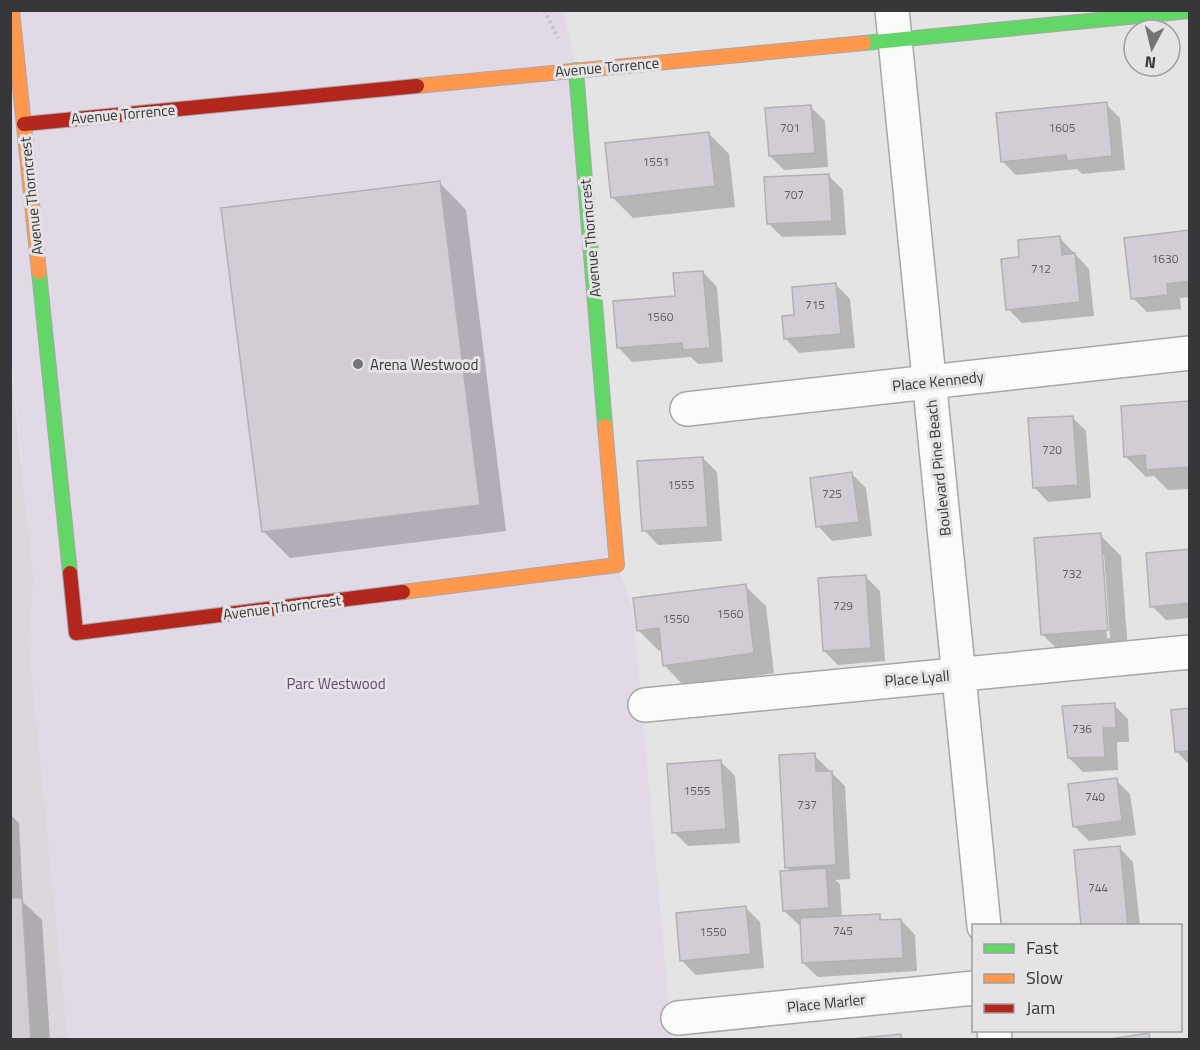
<svg xmlns="http://www.w3.org/2000/svg" width="1200" height="1050" viewBox="0 0 1200 1050" font-family="'Titillium Web',sans-serif">
<rect width="100%" height="100%" fill="#e5e4e5"/>
<path fill="#dbd7dd" d="M 10,359 L 34,580 L 29,634 L 30,657 L 68,1039 L 11,1039 Z"/>
<path fill="#e2d9e7" d="M 10,11 L 564,11 L 576,70 L 617,565 L 633,609 L 672,1039 L 68,1039 L 30,657 L 29,634 L 34,580 L 11,355 Z"/>
<path fill="#0003" fill-rule="evenodd" d="M 1106,104 L 1120,118 L 1125,170 L 1082,174 L 1077,169 L 1016,175 L 1002,161 Z
M 811,107 L 825,121 L 828,167 L 784,170 L 770,156 Z
M 708,133 L 729,154 L 735,207 L 633,218 L 612,197 Z
M 829,176 L 843,190 L 846,235 L 782,237 L 768,223 Z
M 440,183 L 466,210 L 506,531 L 290,558 L 263,531 Z
M 1190,232 L 1190,297 L 1180,298 L 1181,309 L 1147,312 L 1133,298 Z
M 1060,238 L 1089,269 L 1094,316 L 1022,323 L 1008,309 L 1021,259 Z
M 703,272 L 717,287 L 723,362 L 698,364 L 691,357 L 632,362 L 618,347 Z
M 836,285 L 850,299 L 855,348 L 799,353 L 785,338 Z
M 1190,402 L 1190,489 L 1168,490 L 1154,476 L 1146,477 L 1125,456 Z
M 1072,417 L 1086,431 L 1091,498 L 1048,502 L 1034,487 Z
M 703,458 L 717,472 L 722,541 L 658,545 L 644,530 Z
M 852,474 L 866,488 L 872,536 L 832,541 L 818,526 Z
M 1100,535 L 1121,556 L 1128,651 L 1063,655 L 1043,635 ZM 1101,555 L 1104,555 L 1110,638 L 1107,638 Z
M 1190,551 L 1190,618 L 1166,620 L 1152,606 Z
M 866,577 L 880,591 L 885,661 L 838,665 L 824,651 Z
M 745,586 L 766,606 L 774,673 L 685,687 L 665,666 L 663,650 L 659,651 L 638,630 Z
M 1114,705 L 1128,719 L 1129,742 L 1117,742 L 1118,770 L 1083,772 L 1069,758 Z
M 1190,709 L 1190,765 L 1176,751 Z
M 814,755 L 845,786 L 850,879 L 835,880 L 840,884 L 842,918 L 879,916 L 884,921 L 901,920 L 915,935 L 917,971 L 818,977 L 803,963 L 802,925 L 799,925 L 784,911 L 792,872 L 787,867 Z
M 721,762 L 735,776 L 740,843 L 688,846 L 674,832 Z
M 1116,780 L 1130,794 L 1136,835 L 1089,841 L 1075,827 L 1069,785 Z
M 10,814 L 19,823 L 23,902 L 42,920 L 50,1040 L 10,1040 Z
M 1119,847 L 1133,862 L 1140,926 L 1083,926 Z
M 746,908 L 760,922 L 764,968 L 696,975 L 682,961 Z"/>
<path fill="#d2cdd4" stroke="#b2b1b2" stroke-width="1.5" d="M 1107,102 L 1112,156 L 1067,161 L 1066,155 L 1001,162 L 996,113 Z
M 811,105 L 815,153 L 769,156 L 765,108 Z
M 709,132 L 715,186 L 611,198 L 605,143 Z
M 829,174 L 832,221 L 767,224 L 764,177 Z
M 440,181 L 480,505 L 262,532 L 221,208 Z
M 1190,230 L 1190,281 L 1167,284 L 1168,295 L 1131,299 L 1124,238 Z
M 1060,236 L 1062,255 L 1075,253 L 1080,302 L 1006,310 L 1001,259 L 1019,257 L 1018,240 Z
M 703,271 L 710,348 L 683,350 L 682,343 L 617,348 L 613,301 L 675,296 L 673,273 Z
M 836,283 L 841,334 L 784,339 L 782,316 L 794,315 L 792,287 Z
M 1190,401 L 1190,467 L 1146,470 L 1145,455 L 1124,457 L 1121,406 Z
M 1073,416 L 1078,485 L 1033,488 L 1028,418 Z
M 703,457 L 708,527 L 642,531 L 637,461 Z
M 852,472 L 859,522 L 816,527 L 810,478 Z
M 1101,533 L 1108,630 L 1041,635 L 1034,538 Z
M 1190,549 L 1190,603 L 1150,607 L 1146,553 Z
M 866,575 L 871,648 L 823,651 L 818,578 Z
M 746,584 L 754,653 L 663,666 L 659,628 L 637,631 L 633,598 Z
M 1115,703 L 1116,728 L 1103,728 L 1105,757 L 1068,758 L 1062,706 Z
M 1190,708 L 1190,751 L 1175,752 L 1171,710 Z
M 815,753 L 816,771 L 832,771 L 836,865 L 785,868 L 779,755 Z
M 721,760 L 726,829 L 672,833 L 667,764 Z
M 1117,778 L 1122,821 L 1073,827 L 1068,784 Z
M 1120,846 L 1128,926 L 1081,926 L 1074,850 Z
M 826,868 L 829,908 L 783,911 L 780,871 Z
M 10,898 L 22,898 L 31,1040 L 10,1040 Z
M 746,906 L 751,954 L 680,961 L 676,913 Z
M 880,914 L 880,920 L 901,919 L 903,958 L 802,963 L 800,918 Z
M 1149,1033 L 1150,1040 L 1103,1040 Z
M 901,1034 L 902,1040 L 851,1040 L 851,1039 Z"/>
<g fill="none" stroke-linecap="round" stroke-linejoin="round">
<defs>
<path id="street" d="M 892,10 L 984,926
M 687,409 L 1190,353
M 645,705 L 1190,652
M 678,1018 L 974,988
M 994,1030 L 995,1040"/>
<path id="fast" d="M 864,43 L 1190,11
M 576,70 L 605,426
M 39,272 L 70,573"/>
<path id="slow" d="M 12,10 L 39,272
M 417,86 L 864,43
M 403,592 L 617,565 L 605,426"/>
<path id="jam" d="M 24,124 L 417,86
M 70,573 L 76,633 L 403,592"/>
</defs>
<use href="#street" stroke="#a8a7a8" stroke-width="36"/>
<use href="#fast" stroke="#a8a7a8" stroke-width="16"/>
<use href="#slow" stroke="#a8a7a8" stroke-width="16"/>
<use href="#jam" stroke="#a8a7a8" stroke-width="16"/>
<path stroke="#c5c5c5" stroke-width="4" stroke-dasharray="3 3" stroke-linecap="butt" d="M 544,10 L 558,38"/>
<use href="#street" stroke="#fbfbfb" stroke-width="33"/>
<use href="#fast" stroke="#63d668" stroke-width="14"/>
<use href="#slow" stroke="#ff974d" stroke-width="14"/>
<use href="#jam" stroke="#b3261e" stroke-width="14"/>
</g>
<circle fill="#747375" stroke="#e5e3e6" stroke-width="2" cx="358" cy="364" r="6"/>
<g text-anchor="middle" dominant-baseline="central" stroke-width="6" stroke-linejoin="round" paint-order="stroke">
<g font-size="12" fill="#5e5c5f">
<text x="790" y="127">701</text>
<text x="1062" y="127">1605</text>
<text x="656" y="161">1551</text>
<text x="794" y="194">707</text>
<text x="1165" y="258">1630</text>
<text x="1041" y="268">712</text>
<text x="815" y="304">715</text>
<text x="660" y="316">1560</text>
<text x="1052" y="449">720</text>
<text x="681" y="484">1555</text>
<text x="832" y="493">725</text>
<text x="1072" y="573">732</text>
<text x="843" y="605">729</text>
<text x="730" y="613">1560</text>
<text x="676" y="618">1550</text>
<text x="1082" y="728">736</text>
<text x="697" y="790">1555</text>
<text x="1095" y="796">740</text>
<text x="807" y="804">737</text>
<text x="1098" y="887">744</text>
<text x="843" y="930">745</text>
<text x="713" y="931">1550</text>
</g>
<g font-size="15" fill="#373638" stroke="#e5e3e6">
<text transform="translate(607 67) rotate(-5)">Avenue Torrence</text>
<text transform="translate(123 114) rotate(-5)">Avenue Torrence</text>
<text transform="translate(31 196) rotate(-96)">Avenue Thorncrest</text>
<text transform="translate(590 238) rotate(-95)">Avenue Thorncrest</text>
<text transform="translate(938 381) rotate(-6)">Place Kennedy</text>
<text transform="translate(938 468) rotate(-96)">Boulevard Pine Beach</text>
<text transform="translate(282 607) rotate(-7)">Avenue Thorncrest</text>
<text transform="translate(917 678) rotate(-5)">Place Lyall</text>
<text transform="translate(826 1003) rotate(-6)">Place Marler</text>
</g>
<g font-size="15" fill="#373638" stroke="#e5e3e6" text-anchor="start">
<text x="370" y="364">Arena Westwood</text>
</g>
<g font-size="15" fill="#664677" stroke="#e5e3e6">
<text x="336" y="683">Parc Westwood</text>
</g>
</g>
<rect width="1200" height="1050" fill="none" stroke="#373638" stroke-width="24"/>
<rect x="972" y="924" width="210" height="108" fill="#e5e3e6" stroke="#9f9ea0" stroke-width="1.5"/>
<rect x="984" y="944" width="30" height="9" fill="#63d668" stroke="#9f9ea0" stroke-width="1.5"/>
<text x="1026" y="954" font-size="18" fill="#373638">Fast</text>
<rect x="984" y="974" width="30" height="9" fill="#ff974d" stroke="#9f9ea0" stroke-width="1.5"/>
<text x="1026" y="984" font-size="18" fill="#373638">Slow</text>
<rect x="984" y="1004" width="30" height="9" fill="#b3261e" stroke="#9f9ea0" stroke-width="1.5"/>
<text x="1026" y="1014" font-size="18" fill="#373638">Jam</text>
<g transform="translate(1152 48) rotate(187)"><circle r="28" fill="#e5e3e6" stroke="#9f9ea0" stroke-width="1.5"/>
<path d="M0-4.5L10 22L0 15L-10 22Z" fill="#747375"/>
<text y="-9" font-size="16" font-weight="bold" text-anchor="middle" fill="#373638">N</text>
</g>
</svg>
